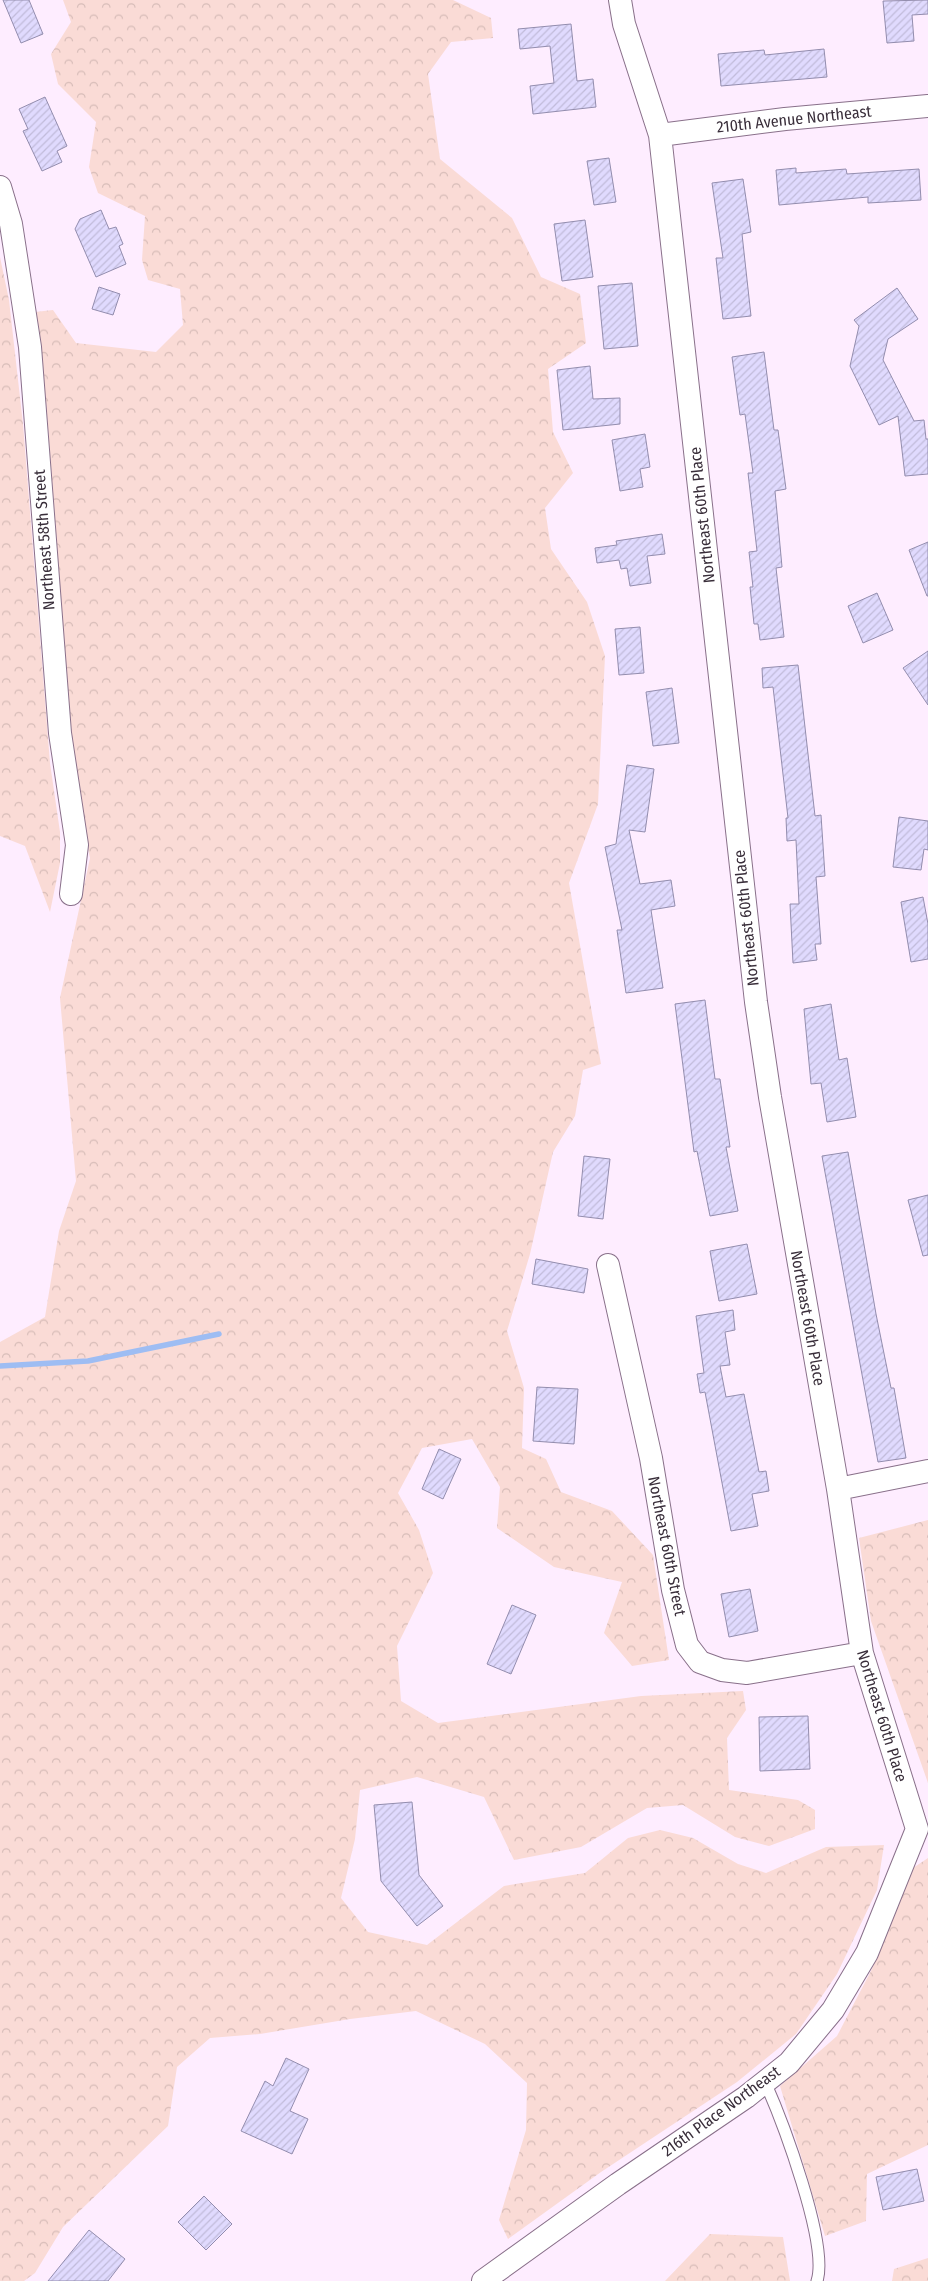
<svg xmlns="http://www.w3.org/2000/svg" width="928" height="2281" viewBox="0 0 928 2281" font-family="'Fira Sans Condensed',sans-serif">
<defs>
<pattern id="forest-crowns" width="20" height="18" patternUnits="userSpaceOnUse" patternTransform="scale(1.25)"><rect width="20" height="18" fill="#fadbd6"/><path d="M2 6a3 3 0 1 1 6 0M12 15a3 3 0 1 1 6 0" fill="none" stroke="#d7bcb8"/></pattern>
<pattern id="building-hatch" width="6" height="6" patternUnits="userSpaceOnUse" patternTransform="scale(1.25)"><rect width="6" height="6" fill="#e0dafe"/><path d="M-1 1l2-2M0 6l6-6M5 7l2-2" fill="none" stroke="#c1bbda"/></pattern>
</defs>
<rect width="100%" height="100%" fill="#feedff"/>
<path fill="url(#forest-crowns)" d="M 63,0 L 453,0 L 491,18 L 493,38 L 451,42 L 428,74 L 440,159 L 512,218 L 541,277 L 580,294 L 586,343 L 548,369 L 553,432 L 573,473 L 545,508 L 551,549 L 587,602 L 605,656 L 598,804 L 569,883 L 601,1064 L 583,1070 L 575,1116 L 553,1152 L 530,1254 L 507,1331 L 524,1388 L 522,1448 L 546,1459 L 561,1492 L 612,1511 L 653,1555 L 669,1660 L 632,1666 L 604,1633 L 622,1582 L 554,1567 L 497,1528 L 500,1487 L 472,1439 L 422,1448 L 398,1493 L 419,1530 L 433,1573 L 397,1646 L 401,1701 L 438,1723 L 641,1696 L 743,1691 L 746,1710 L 727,1738 L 729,1790 L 798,1800 L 815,1810 L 815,1829 L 769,1846 L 735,1837 L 683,1805 L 647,1808 L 581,1847 L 514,1860 L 484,1797 L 417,1777 L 360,1790 L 355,1839 L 341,1898 L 368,1932 L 427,1945 L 504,1886 L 585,1873 L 628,1838 L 660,1830 L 693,1838 L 738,1864 L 766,1873 L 826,1847 L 884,1845 L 877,1890 L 837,1974 L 796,2034 L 737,2082 L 601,2172 L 508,2239 L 499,2220 L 526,2130 L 527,2083 L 485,2044 L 416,2011 L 350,2019 L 260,2034 L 210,2038 L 177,2067 L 168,2126 L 63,2227 L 35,2273 L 24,2281 L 0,2281 L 0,1342 L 45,1317 L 59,1231 L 76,1181 L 60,998 L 90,858 L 75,783 L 46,402 L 35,312 L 53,310 L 76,343 L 156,352 L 183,325 L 180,289 L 148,280 L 142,260 L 145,216 L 98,193 L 89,167 L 96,122 L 58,84 L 51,54 L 71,22 Z
M 0,257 L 9,300 L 23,424 L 50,763 L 60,832 L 60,863 L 50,912 L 25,846 L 0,836 Z
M 928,1520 L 928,1783 L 871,1621 L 859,1538 Z
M 928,1858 L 928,2145 L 867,2174 L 866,2221 L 825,2236 L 780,2086 L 837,2036 L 872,1969 L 913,1868 Z
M 710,2234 L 783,2237 L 790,2281 L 665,2281 Z
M 928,2258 L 928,2281 L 892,2281 L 894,2269 Z"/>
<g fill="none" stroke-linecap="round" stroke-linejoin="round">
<path stroke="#9ebdf3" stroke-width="5.5" d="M 0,1366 L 88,1361 L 219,1334"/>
</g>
<path fill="url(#building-hatch)" stroke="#938dae" d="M 3,0 L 29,0 L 43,34 L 21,43 Z
M 928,0 L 928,14 L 912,15 L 914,41 L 887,43 L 883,1 Z
M 571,24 L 577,81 L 593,79 L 596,107 L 533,114 L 530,86 L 554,83 L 550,46 L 520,49 L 518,29 Z
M 824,49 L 827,77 L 721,86 L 718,54 L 764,50 L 765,55 Z
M 45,97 L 67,146 L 57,151 L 62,162 L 42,171 L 23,131 L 28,129 L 19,109 Z
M 609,158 L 616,202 L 594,205 L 587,161 Z
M 796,168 L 796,173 L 846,169 L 847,174 L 919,169 L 921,200 L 868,203 L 868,197 L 779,205 L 776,170 Z
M 743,179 L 751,232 L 742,234 L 751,316 L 723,319 L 716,258 L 723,258 L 712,183 Z
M 101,210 L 109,229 L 116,227 L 123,244 L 119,246 L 126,264 L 96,277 L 75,229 L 80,219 Z
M 585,220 L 593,277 L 562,281 L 554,224 Z
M 632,283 L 638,346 L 604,349 L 598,286 Z
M 99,287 L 120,294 L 113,315 L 92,309 Z
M 897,288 L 918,319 L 888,339 L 883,360 L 914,421 L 924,420 L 926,439 L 928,439 L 928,474 L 905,476 L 898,416 L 879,425 L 850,366 L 859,326 L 854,320 Z
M 764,352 L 774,430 L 778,430 L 786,489 L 775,491 L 782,567 L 776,568 L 784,637 L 760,640 L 758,624 L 754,624 L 750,587 L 753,587 L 749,552 L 757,551 L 748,473 L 753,473 L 745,414 L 740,415 L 732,357 Z
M 590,366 L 593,399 L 620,398 L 620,424 L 563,430 L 557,370 Z
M 645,434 L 650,467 L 640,469 L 643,487 L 620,491 L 612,440 Z
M 662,534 L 665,554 L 647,556 L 651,583 L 630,586 L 627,568 L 621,569 L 619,560 L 597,563 L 595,548 L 617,545 L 616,541 Z
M 928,542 L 928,596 L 927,596 L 909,550 Z
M 877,593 L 893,630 L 863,643 L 848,606 Z
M 640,627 L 644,673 L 619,675 L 615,629 Z
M 928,651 L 928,705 L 903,668 Z
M 798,665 L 815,816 L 821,815 L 825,876 L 816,877 L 821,944 L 815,944 L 817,960 L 793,963 L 790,904 L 799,904 L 796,840 L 787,841 L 786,818 L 788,818 L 773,687 L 763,688 L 762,668 Z
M 672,688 L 679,743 L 653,746 L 646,692 Z
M 627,765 L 654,769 L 645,832 L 629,830 L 640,884 L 671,880 L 675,906 L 651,910 L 663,988 L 626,993 L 617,930 L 622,930 L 605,847 L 616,844 Z
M 899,817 L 928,821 L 928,850 L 924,849 L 921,870 L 893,867 Z
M 923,897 L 928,924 L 928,959 L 911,962 L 901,902 Z
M 705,1000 L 715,1079 L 720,1079 L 730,1147 L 726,1147 L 738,1211 L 710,1216 L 697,1151 L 694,1152 L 675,1004 Z
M 831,1004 L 839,1060 L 847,1058 L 856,1117 L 827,1122 L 821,1083 L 811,1084 L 804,1009 Z
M 848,1152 L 876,1314 L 891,1388 L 894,1388 L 906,1458 L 878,1462 L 822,1156 Z
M 584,1156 L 610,1159 L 603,1219 L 578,1216 Z
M 928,1195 L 928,1255 L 923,1256 L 908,1200 Z
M 747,1244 L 757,1294 L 719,1301 L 710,1251 Z
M 536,1259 L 588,1269 L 584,1293 L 532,1284 Z
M 733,1310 L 735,1330 L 725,1332 L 730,1365 L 720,1366 L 726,1397 L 744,1394 L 759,1472 L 766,1471 L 769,1491 L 752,1494 L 758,1526 L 731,1531 L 705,1392 L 700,1393 L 697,1374 L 704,1373 L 696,1316 Z
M 537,1387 L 578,1389 L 574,1444 L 533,1441 Z
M 439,1449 L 461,1459 L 443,1499 L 422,1489 Z
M 750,1589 L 758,1631 L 729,1637 L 721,1594 Z
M 512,1605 L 536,1615 L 511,1674 L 487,1664 Z
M 808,1716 L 810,1769 L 760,1771 L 759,1717 Z
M 412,1802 L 419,1875 L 443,1906 L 417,1926 L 381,1881 L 374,1805 Z
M 286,2058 L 309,2069 L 290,2111 L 308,2119 L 292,2154 L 241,2131 L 265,2081 L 273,2086 Z
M 917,2169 L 924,2201 L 883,2210 L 876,2177 Z
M 204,2196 L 232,2224 L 206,2250 L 178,2222 Z
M 89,2230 L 125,2259 L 108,2281 L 48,2281 Z"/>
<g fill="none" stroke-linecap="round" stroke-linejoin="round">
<defs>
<path id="service" d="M 765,2082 C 782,2120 829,2244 817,2281"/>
<path id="minor" d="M 620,0 L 624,24 L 660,135 L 756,1002 L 770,1097 L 838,1489 L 862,1653 L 917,1829
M 660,135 L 785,119 L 928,106
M 0,187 L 11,224 L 30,347 L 60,733 L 77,845 L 71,894
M 608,1265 L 651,1458 L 673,1590 L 687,1645 L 700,1662 L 722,1670 L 747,1673 L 862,1653
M 838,1489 L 928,1471
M 483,2281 L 618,2184 L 746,2097 L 789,2063 L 833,2010 L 867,1953 L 917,1829"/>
</defs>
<use href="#service" stroke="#89708a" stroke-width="13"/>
<use href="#minor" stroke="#89708a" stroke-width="24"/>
<use href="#service" stroke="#fff" stroke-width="11"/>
<use href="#minor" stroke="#fff" stroke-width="22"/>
</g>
<g text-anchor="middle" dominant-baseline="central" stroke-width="4" stroke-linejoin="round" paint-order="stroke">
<g font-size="16" fill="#392e3a" stroke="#fff">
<text transform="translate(794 119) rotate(-6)">210th Avenue Northeast</text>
<text transform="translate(702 515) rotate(-96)">Northeast 60th Place</text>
<text transform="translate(44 540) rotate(-94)">Northeast 58th Street</text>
<text transform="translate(746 918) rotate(-96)">Northeast 60th Place</text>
<text transform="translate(808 1318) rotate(80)">Northeast 60th Place</text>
<text transform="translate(667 1546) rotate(79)">Northeast 60th Street</text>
<text transform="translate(882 1716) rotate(73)">Northeast 60th Place</text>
<text transform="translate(721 2111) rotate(-36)">216th Place Northeast</text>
</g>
</g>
</svg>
